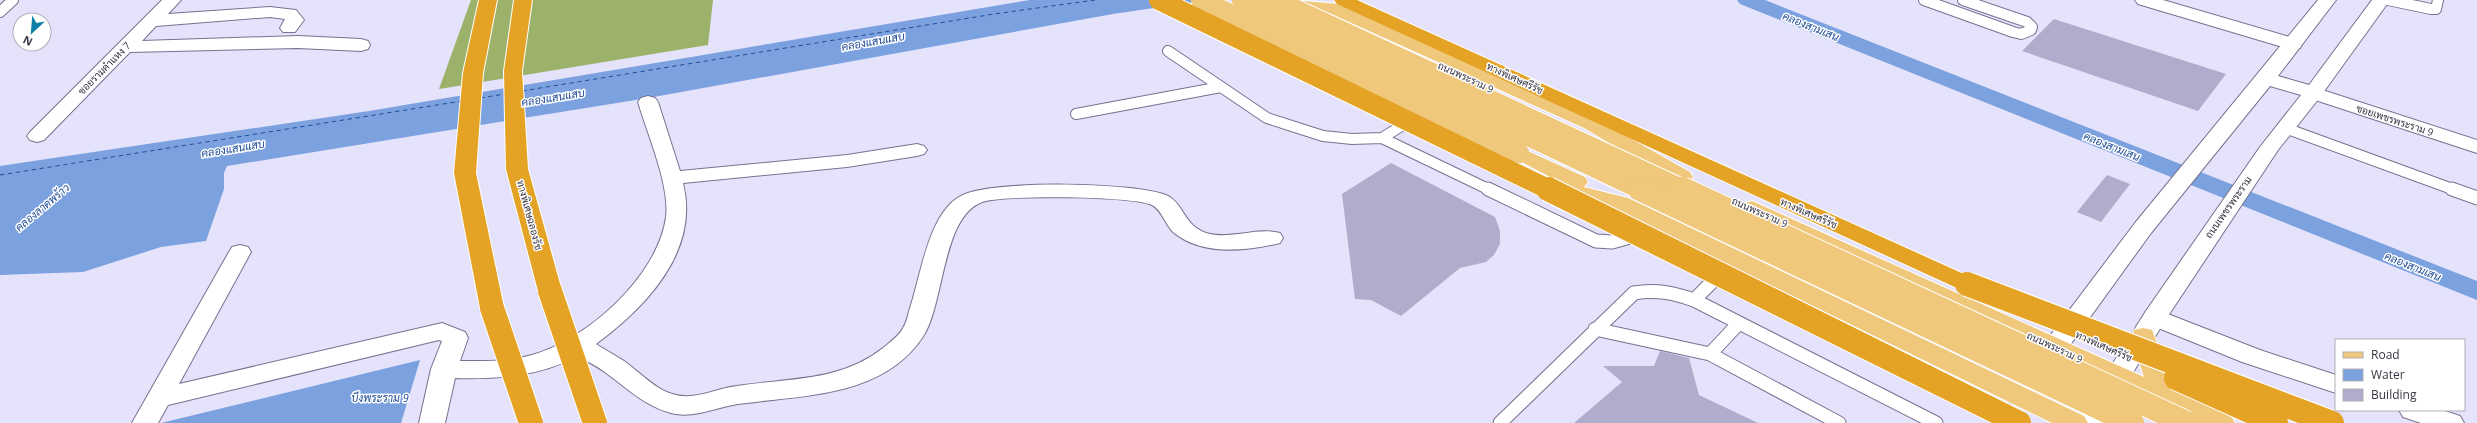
<svg xmlns="http://www.w3.org/2000/svg" width="2477" height="423" viewBox="0 0 2477 423" font-family="'Open Sans',Sarabun,sans-serif">
<rect width="100%" height="100%" fill="#e5e2fc"/>
<path fill="#9cb26a" d="M 471,0 L 713,0 L 708,45 L 439,89 Z"/>
<path fill="#7ca1df" d="M 1030,0 L 1208,0 L 1113,14 L 648,98 L 227,166 L 224,173 L 224,189 L 206,241 L 161,247 L 83,272 L 0,275 L 0,166 L 369,111 Z
M 420,360 L 401,423 L 161,423 Z"/>
<g fill="none" stroke-linecap="round" stroke-linejoin="round">
<path fill="#7ca1df" fill-rule="evenodd" d="M 1737,0 L 1765,0 L 2477,281 L 2477,300 L 1740,4 Z"/>
<path stroke="#224e98" stroke-width="1" stroke-dasharray="4.5 3.5" stroke-linecap="butt" d="M 522,91 L 994,14 L 1095,0
M 480,98 L 505,94
M 0,175 L 462,101"/>
</g>
<path fill="#b0accb" d="M 2054,19 L 2226,74 L 2198,111 L 2022,51 Z
M 1391,163 L 1495,217 L 1500,231 L 1500,244 L 1494,255 L 1486,262 L 1460,268 L 1401,316 L 1371,300 L 1355,299 L 1342,194 Z
M 2107,175 L 2130,184 L 2101,222 L 2077,212 Z
M 1660,351 L 1689,358 L 1699,395 L 1758,423 L 1574,423 L 1622,382 L 1603,366 L 1654,366 Z"/>
<g fill="none" stroke-linecap="round" stroke-linejoin="round">
<defs>
<path id="service-far1" d="M 1924,0 L 2013,32 L 2021,34 L 2031,30 L 2032,27 L 2027,22 L 1963,0
M 2388,0 L 2431,9 L 2436,9 L 2438,0
M 0,12 L 13,0
M 1168,51 L 1267,118 L 1323,136 L 1352,139 L 1382,138 L 1411,120
M 1076,114 L 1221,87
M 2285,128 L 2455,190
M 1382,138 L 1490,190"/>
<path id="service" d="M 1488,189 L 1596,241 L 1612,242 L 1637,235
M 2452,189 L 2477,198
M 1694,300 L 1723,271
M 1595,329 L 1710,354 L 1839,423
M 1710,354 L 1739,323
M 1500,423 L 1634,293 C 1656,289 1674,293 1694,300 L 1936,423"/>
<path id="minor" d="M 162,0 L 181,0 L 168,14 L 270,7 L 296,10 L 304,20 L 295,32 L 283,32 L 280,28 L 285,19 L 270,17 L 156,26 L 142,41 L 298,36 L 361,39 L 368,41 L 370,45 L 368,49 L 361,51 L 298,48 L 130,52 L 44,140 L 37,142 L 30,140 L 27,136 L 30,132 Z
M 2135,0 L 2163,0 L 2300,40 L 2302,44 L 2300,48 L 2286,48 L 2138,4 Z
M 2313,87 L 2477,140 L 2477,153 L 2306,97 L 2303,93 L 2306,89 Z
M 648,96 L 655,98 L 658,102 L 680,171 L 847,155 L 917,144 L 924,146 L 927,150 L 924,154 L 917,156 L 847,167 L 683,183 C 700,251 646,307 596,344 C 605,350 615,355 624,361 C 640,372 656,391 676,395 C 696,400 717,388 737,386 C 788,378 840,382 883,348 C 890,342 899,336 903,328 C 907,322 908,314 910,308 C 921,275 929,210 963,195 C 993,180 1138,182 1168,196 C 1185,205 1184,228 1210,234 C 1233,239 1258,227 1280,233 L 1283,238 L 1280,243 C 1247,251 1201,256 1173,232 C 1165,224 1162,210 1152,205 C 1132,196 1010,195 986,201 C 942,211 945,301 924,335 C 884,398 802,395 738,404 C 716,407 694,419 671,413 C 645,406 628,389 606,373 C 597,366 587,361 577,356 C 540,377 496,379 455,378 L 445,423 L 419,423 L 431,369 L 442,341 L 439,340 L 168,405 L 158,423 L 132,423 L 229,252 L 232,247 L 240,245 L 248,247 L 251,252 L 179,384 L 442,323 L 465,332 L 468,338 L 460,361 C 484,361 509,362 532,355 C 588,339 658,276 666,217 C 670,185 647,133 638,102 L 641,98 Z
M 2155,309 L 2260,350 L 2336,375 L 2336,393 L 2242,362 L 2146,323 L 2143,317 L 2146,311 Z
M 2399,410 L 2442,410 L 2460,416 L 2464,423 L 2421,423 L 2403,417 Z"/>
<path id="tertiary" d="M 2318,0 L 2336,0 L 2278,76 L 2309,85 L 2372,0 L 2390,0 L 2320,97 L 2278,150 L 2164,322 L 2102,423 L 2075,423 L 2146,311 L 2260,147 L 2301,95 L 2270,86 L 2151,233 L 2028,403 L 2019,405 L 2010,403 L 2006,396 L 2010,389 L 2135,223 Z"/>
<path id="primary" d="M 1292,0 L 1339,4 L 1598,120 L 1690,172 L 1693,177 L 1690,182 L 1682,183 L 1674,182 L 1584,128 L 1329,13 L 1298,9 L 1279,13 L 1273,12 L 1270,8 L 1273,4 Z
M 1519,147 L 1585,177 L 1588,182 L 1584,187 L 1628,198 L 1641,204 L 2084,416 L 2088,423 L 2052,423 L 1623,213 L 1546,189 L 1543,184 L 1546,179 L 1552,178 L 1512,157 L 1509,153 L 1512,149 Z
M 1752,201 L 2144,377 L 2131,336 L 2134,330 L 2143,328 L 2152,330 L 2170,376 L 2180,393 L 2231,416 L 2235,423 L 2198,423 L 2162,407 L 1744,213 L 1741,208 L 1744,203 Z"/>
<path id="motorway" d="M 479,0 L 497,0 L 483,73 L 476,173 L 504,308 L 501,314 L 492,316 L 483,314 L 480,308 L 454,173 L 463,73 Z
M 514,0 L 532,0 L 522,71 L 528,169 L 562,291 L 558,296 L 550,299 L 542,296 L 538,291 L 506,169 L 504,71 Z
M 1334,0 L 1357,0 L 1975,279 L 1979,284 L 1975,289 L 1967,292 L 1959,289 L 1337,4 Z"/>
</defs>
<use href="#service-far1" stroke="#76728f" stroke-width="12"/>
<use href="#service" stroke="#76728f" stroke-width="15"/>
<use href="#minor" stroke="#76728f" stroke-width="2"/>
<use href="#tertiary" stroke="#76728f" stroke-width="2"/>
<use href="#primary" stroke="#fff" stroke-width="2"/>
<use href="#motorway" stroke="#fff" stroke-width="2"/>
<use href="#service-far1" stroke="#fff" stroke-width="10"/>
<use href="#service" stroke="#fff" stroke-width="13"/>
<use href="#minor" fill="#fff" fill-rule="evenodd"/>
<use href="#tertiary" fill="#fff" fill-rule="evenodd"/>
<use href="#primary" fill="#efc87c" fill-rule="evenodd"/>
<use href="#motorway" fill="#e4a325" fill-rule="evenodd"/>
<defs>
<path id="primary-bridge-far1" d="M 1201,0 L 1519,153
M 1242,0 L 1642,190
M 1275,0 L 1684,190"/>
<path id="primary-bridge" d="M 1640,189 L 2132,423
M 1682,189 L 2186,423"/>
<path id="motorway-bridge-far1" d="M 1159,0 L 1550,190"/>
<path id="motorway-bridge" d="M 1548,189 L 2019,423
M 1967,284 L 2332,423
M 550,291 L 595,423
M 492,308 L 531,423
M 2176,378 L 2276,423"/>
</defs>
<use href="#primary-bridge-far1" stroke="#fff" stroke-width="22" stroke-linecap="butt"/>
<use href="#primary-bridge" stroke="#fff" stroke-width="26" stroke-linecap="butt"/>
<use href="#motorway-bridge-far1" stroke="#fff" stroke-width="22" stroke-linecap="butt"/>
<use href="#motorway-bridge" stroke="#fff" stroke-width="26" stroke-linecap="butt"/>
<use href="#primary-bridge-far1" stroke="#efc87c" stroke-width="20"/>
<use href="#primary-bridge" stroke="#efc87c" stroke-width="24"/>
<use href="#motorway-bridge-far1" stroke="#e4a325" stroke-width="20"/>
<use href="#motorway-bridge" stroke="#e4a325" stroke-width="24"/>
</g>
<g text-anchor="middle" dominant-baseline="central" stroke-width="3" stroke-linejoin="round" paint-order="stroke">
<g font-size="10" fill="#383643" stroke="#fff">
<text transform="translate(104 68) rotate(-45)">ซอยรามคำแหง 7</text>
<text transform="translate(1466 77) rotate(25)">ถนนพระราม 9</text>
<text transform="translate(1515 78) rotate(25)">ทางพิเศษศรีรัช</text>
<text transform="translate(2395 120) rotate(18)">ซอยเพชรพระราม 9</text>
<text transform="translate(2228 207) rotate(-55)">ถนนเพชรพระราม</text>
<text transform="translate(1760 212) rotate(24)">ถนนพระราม 9</text>
<text transform="translate(1809 213) rotate(24)">ทางพิเศษศรีรัช</text>
<text transform="translate(530 215) rotate(75)">ทางพิเศษฉลองรัช</text>
<text transform="translate(2104 346) rotate(24)">ทางพิเศษศรีรัช</text>
<text transform="translate(2055 347) rotate(25)">ถนนพระราม 9</text>
</g>
<g font-size="11" font-style="italic" fill="#224e98" stroke="#fff">
<text transform="translate(1811 26) rotate(22)">คลองสามเสน</text>
<text transform="translate(873 41) rotate(-10)">คลองแสนแสบ</text>
<text transform="translate(553 97) rotate(-9)">คลองแสนแสบ</text>
<text transform="translate(2112 146) rotate(22)">คลองสามเสน</text>
<text transform="translate(233 148) rotate(-9)">คลองแสนแสบ</text>
<text transform="translate(42 207) rotate(-40)">คลองลาดพร้าว</text>
<text transform="translate(2413 266) rotate(22)">คลองสามเสน</text>
<text x="380" y="397">บึงพระราม 9</text>
</g>
</g>
<rect x="2335" y="339" width="130" height="72" fill="#ffffff" stroke="#afafb4"/>
<rect x="2343" y="352" width="20" height="6" fill="#efc87c" stroke="#afafb4"/>
<text x="2371" y="359" font-size="12" fill="#383643">Road</text>
<rect x="2343" y="369" width="20" height="12" fill="#7ca1df" stroke="#afafb4"/>
<text x="2371" y="379" font-size="12" fill="#383643">Water</text>
<rect x="2343" y="389" width="20" height="12" fill="#b0accb" stroke="#afafb4"/>
<text x="2371" y="399" font-size="12" fill="#383643">Building</text>
<g transform="translate(32 32) rotate(206)"><circle r="19" fill="#ffffff" stroke="#afafb4"/>
<path d="M0-3L7 15L0 10L-7 15Z" fill="#0e7fa7"/>
<text y="-6" font-size="11" font-weight="bold" text-anchor="middle" fill="#383643">N</text>
</g>
</svg>
